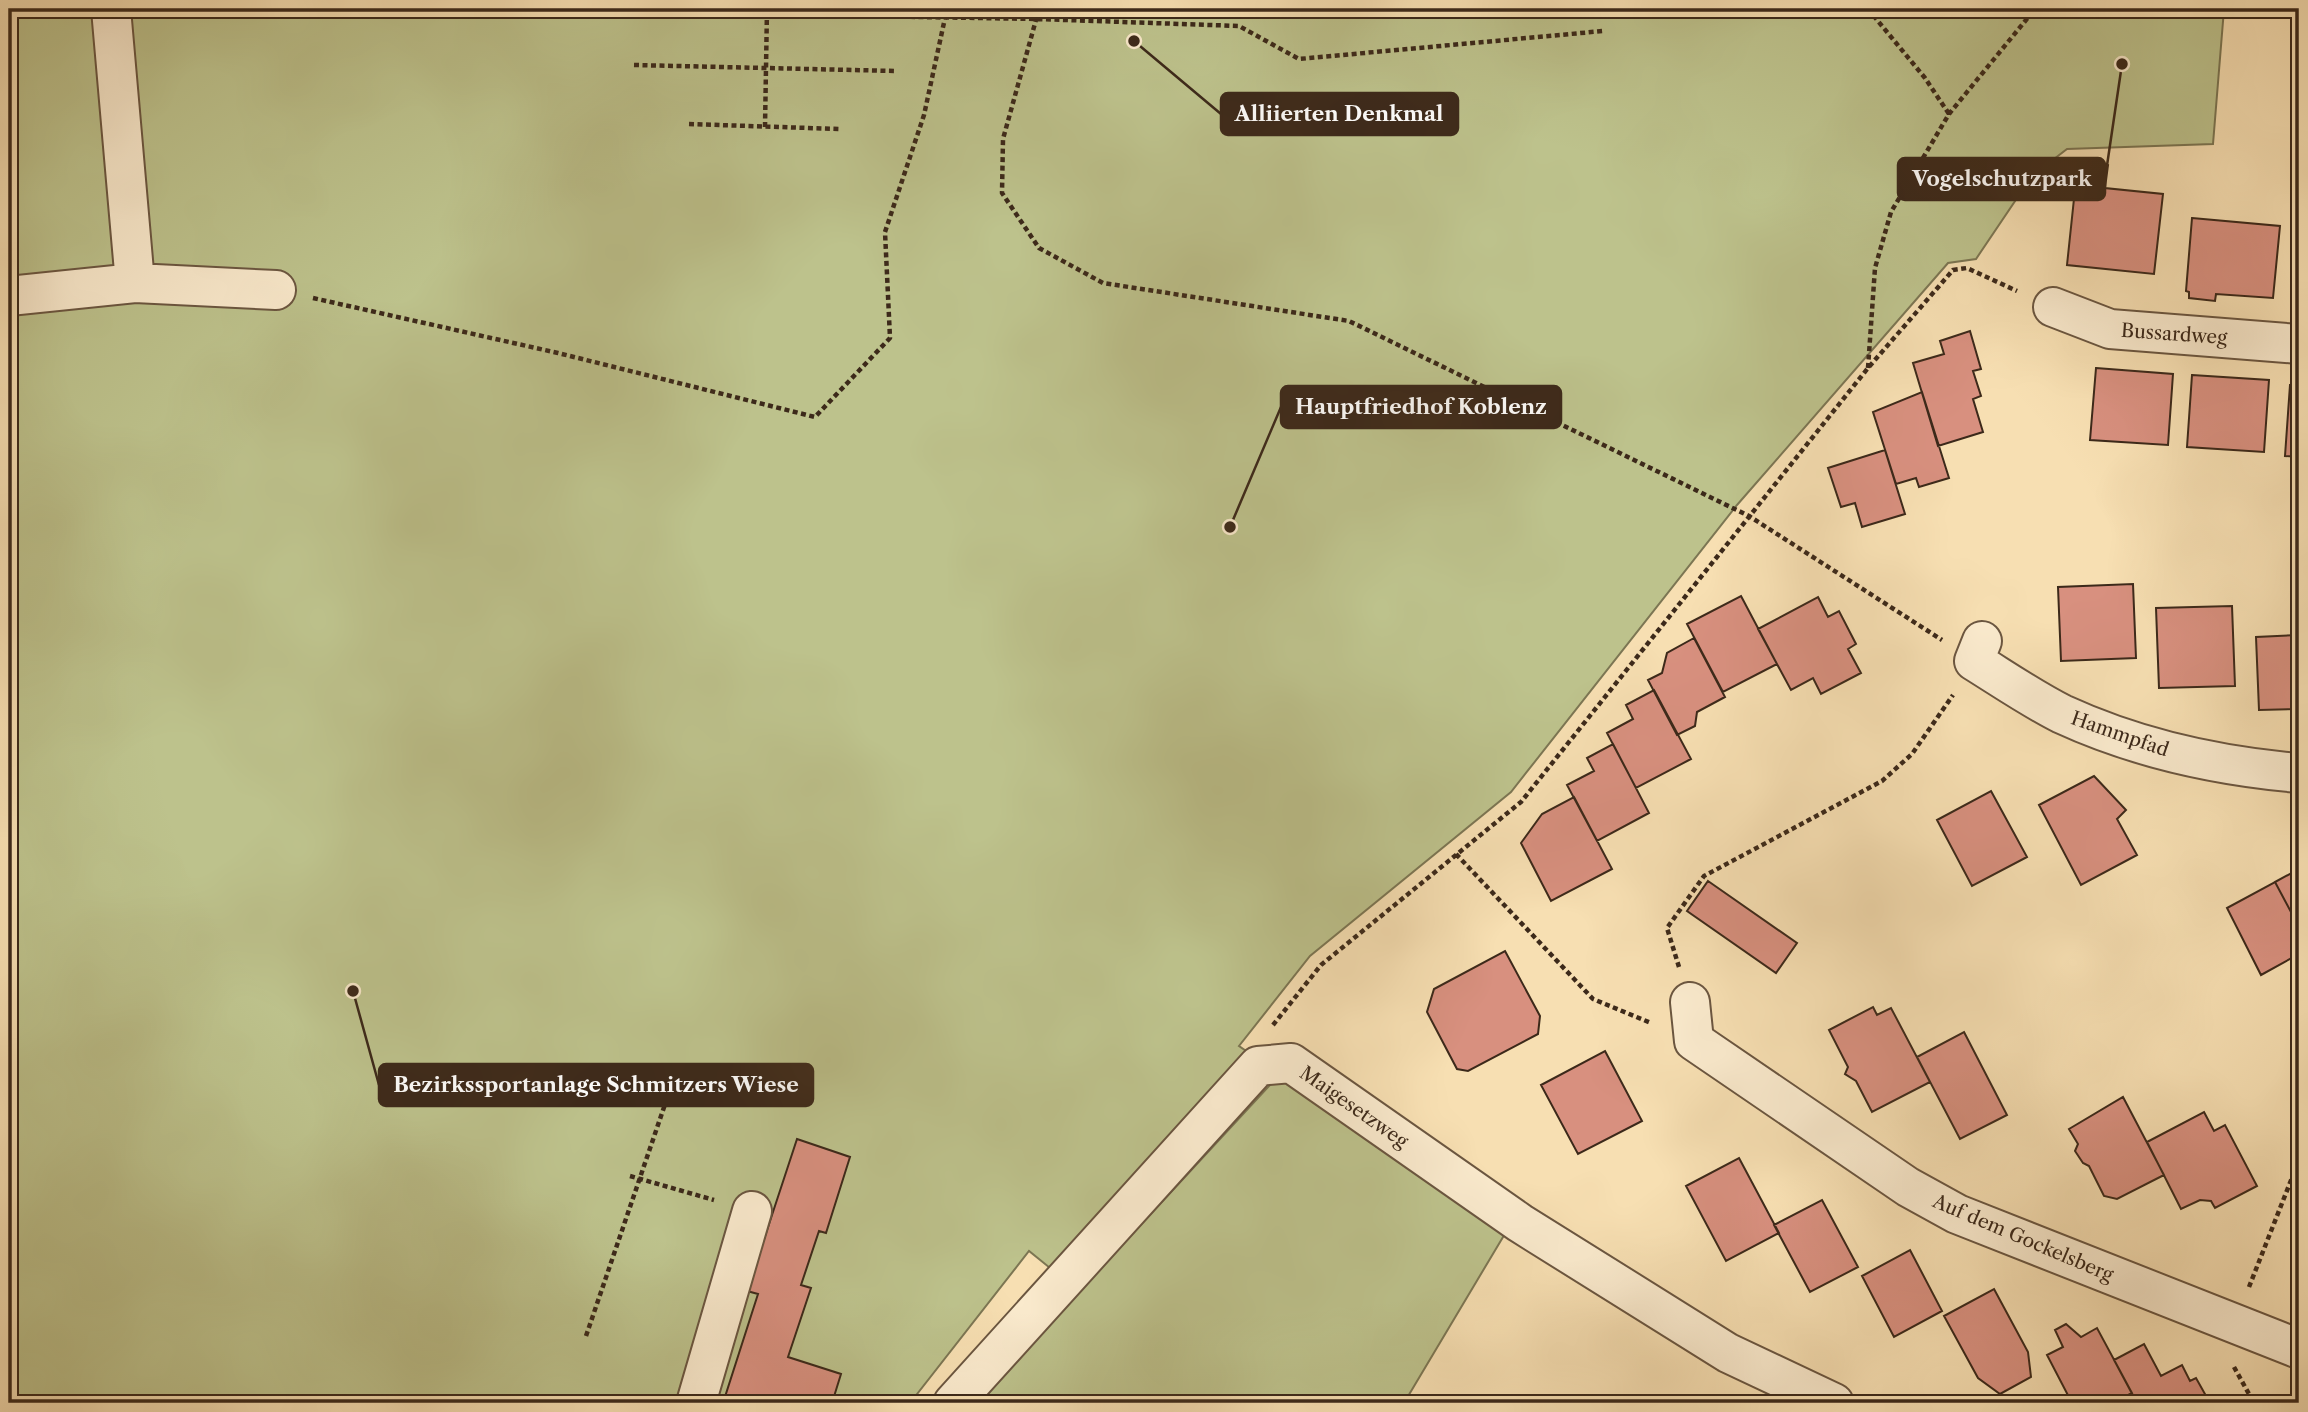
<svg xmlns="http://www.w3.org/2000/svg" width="2308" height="1412" font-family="'Libre Caslon Text',serif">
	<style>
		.green { fill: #bdc28c; stroke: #7c7653; stroke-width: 2 }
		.building { fill: #d8907f; stroke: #3c291a; stroke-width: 2 }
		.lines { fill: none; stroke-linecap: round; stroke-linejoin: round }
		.minor-casing { stroke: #6b5640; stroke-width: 42 }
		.path { stroke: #3c291a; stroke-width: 4.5; stroke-dasharray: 5 3.5; stroke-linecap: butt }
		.minor { stroke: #faeacd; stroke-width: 38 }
		.labels { text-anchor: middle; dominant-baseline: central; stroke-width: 5; stroke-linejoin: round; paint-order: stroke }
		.street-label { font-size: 19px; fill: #3c291a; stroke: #faeacd }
		.leader { fill: none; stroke: #3c291a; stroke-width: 2.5 }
		.callout-dot { fill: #3c291a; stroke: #faeacd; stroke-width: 2.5 }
		.callout { fill: #3c291a; stroke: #3c291a; stroke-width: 2.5 }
		.callout-label { font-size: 21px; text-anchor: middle; font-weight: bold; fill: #fff }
	</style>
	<rect width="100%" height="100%" fill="#f7dfb2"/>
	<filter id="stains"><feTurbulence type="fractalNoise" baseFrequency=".00286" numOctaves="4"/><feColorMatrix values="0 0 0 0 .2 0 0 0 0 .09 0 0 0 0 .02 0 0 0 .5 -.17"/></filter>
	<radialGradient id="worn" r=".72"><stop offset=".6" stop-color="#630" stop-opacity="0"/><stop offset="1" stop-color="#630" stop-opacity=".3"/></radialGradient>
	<path class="green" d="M9 9H2224L2213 144 2067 149 2032 176 1976 259 1948 263 1737 505 1511 792 1310 956 1239 1046 1249 1053 1050 1268 1029 1251 910 1403H9Z
		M1280 1074 1506 1232 1404 1403H976Z"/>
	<path class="building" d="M2078 161 2108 165 2105 188 2163 194 2154 274 2067 265Z
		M2192 218 2280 226 2273 298 2216 294 2215 301 2189 298V292L2186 291Z
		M1970 331 1981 369 1973 371 1981 396 1973 399 1983 432 1938 446 1913 363 1944 354 1940 341Z
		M2096 368 2173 374 2168 445 2090 440Z
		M2192 375 2269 380 2264 452 2187 447Z
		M2290 385H2299V457L2285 456Z
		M1922 392 1949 478 1919 487 1916 478 1896 484 1873 412Z
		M1885 450 1905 514 1862 527 1855 503 1841 507 1828 468Z
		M2133 584 2136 658 2061 661 2058 587Z
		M1741 596 1777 664 1723 692 1687 624Z
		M1818 597 1828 617 1839 611 1856 644 1848 649 1861 673 1821 694 1813 678 1791 690 1758 629Z
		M2232 606 2235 686 2159 688 2156 608Z
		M2299 635V709L2259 710 2256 637Z
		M1694 638 1725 697 1697 712 1695 726 1677 735 1648 680 1662 673 1667 653Z
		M1654 690 1691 759 1636 788 1607 733 1633 719 1626 705Z
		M1613 744 1649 813 1597 841 1567 785 1594 771 1587 758Z
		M2094 776 2126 810 2117 819 2137 855 2081 885 2039 805Z
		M1991 791 2027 857 1972 886 1937 820Z
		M1574 797 1612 869 1551 901 1521 843 1542 814Z
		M2299 869V927L2275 882Z
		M1708 881 1797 943 1776 973 1687 911Z
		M2275 882 2299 927V954L2261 975 2227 908Z
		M1505 951 1540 1016 1538 1034 1468 1071 1457 1069 1427 1012 1434 989Z
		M1873 1007 1877 1015 1891 1008 1930 1082 1872 1112 1856 1081 1845 1074 1848 1067 1829 1030Z
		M1964 1032 2007 1115 1960 1139 1917 1057Z
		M1605 1051 1642 1121 1578 1154 1541 1085Z
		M2123 1097 2164 1175 2117 1199 2104 1196 2089 1166 2083 1163 2075 1151 2078 1144 2069 1129Z
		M2204 1112 2214 1131 2225 1125 2257 1186 2215 1208 2211 1201 2200 1200 2181 1209 2147 1142Z
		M797 1139 850 1157 826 1233 819 1231 801 1285 811 1288 788 1357 841 1374 832 1403H732L724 1400 758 1294 747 1291Z
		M1739 1158 1779 1233 1726 1261 1686 1186Z
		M1822 1200 1858 1267 1810 1292 1774 1225Z
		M1910 1250 1942 1311 1894 1337 1862 1276Z
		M1994 1289 2028 1352 2031 1377 2000 1394 1978 1378 1944 1316Z
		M2066 1324 2081 1337 2097 1328 2132 1393 2113 1403H2072L2047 1355 2063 1347 2055 1330Z
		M2144 1344 2161 1376 2182 1365 2190 1381 2196 1378 2210 1403H2137L2114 1360Z"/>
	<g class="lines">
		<g class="minor-casing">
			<path id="minor" d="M111 9 135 283
				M9 296 135 283 276 290
				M2053 307 2110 329 2299 344
				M1982 641 1974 661C2003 679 2032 699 2062 714 2138 749 2217 766 2299 773
				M1690 1002 1694 1041 1908 1187 1957 1214 2299 1349
				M696 1403 752 1211
				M953 1403 1258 1066 1291 1063 1520 1223 1728 1353 1834 1403"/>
		</g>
		<path class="path" d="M664 9 680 13 1037 19 1239 26 1299 59 1603 31
			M1039 9 1003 139 1002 193 1039 248 1103 283 1349 321 1749 516 1942 640
			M1868 9 1925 78 1949 114
			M634 65 896 71
			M689 124 839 129
			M765 127 767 9
			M313 298 558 353 815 417 890 338 885 232 924 115 945 18
			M1868 368 1875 268 1891 212 1949 114 2035 9
			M1456 854 1593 999 1651 1023
			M1679 967 1667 928 1704 876 1882 781 1912 754 1953 695
			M1273 1025 1321 965 1521 802 1868 368 1953 270 1967 268 2017 291
			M630 1176 714 1200
			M2249 1287 2299 1160
			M586 1336 674 1078
			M2234 1367 2254 1403"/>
		<use href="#minor" class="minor"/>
	</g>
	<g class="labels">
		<g class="street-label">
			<text transform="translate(2174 334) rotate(4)">Bussardweg</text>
			<text transform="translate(2120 734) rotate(19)">Hammpfad</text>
			<text transform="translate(1354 1107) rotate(35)">Maigesetzweg</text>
			<text transform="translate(2023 1238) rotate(23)">Auf dem Gockelsberg</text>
		</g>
	</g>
	<path class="leader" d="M1134 41L1221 114M2122 64L2105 179M1230 527L1281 407M353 991L379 1085"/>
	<g class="callout-dot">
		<circle cx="1134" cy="41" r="7"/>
		<circle cx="2122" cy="64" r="7"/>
		<circle cx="1230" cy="527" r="7"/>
		<circle cx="353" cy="991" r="7"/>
	</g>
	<g class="callout">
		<rect x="1221" y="93" width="237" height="42" rx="7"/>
		<rect x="1898" y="158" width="207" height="42" rx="7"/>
		<rect x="1281" y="386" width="280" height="42" rx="7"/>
		<rect x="379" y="1064" width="434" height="42" rx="7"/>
	</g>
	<g class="callout-label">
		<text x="1339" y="121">Alliierten Denkmal</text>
		<text x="2002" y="186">Vogelschutzpark</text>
		<text x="1421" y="414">Hauptfriedhof Koblenz</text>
		<text x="596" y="1092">Bezirkssportanlage Schmitzers Wiese</text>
	</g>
	<rect width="2308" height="1412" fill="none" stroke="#f7dfb2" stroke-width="35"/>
	<rect x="10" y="10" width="2287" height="1391" fill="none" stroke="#3c291a" stroke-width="3.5"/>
	<rect x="18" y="18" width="2273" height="1377" fill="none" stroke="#3c291a" stroke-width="2"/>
	<rect width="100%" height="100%" filter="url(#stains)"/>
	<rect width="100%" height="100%" fill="url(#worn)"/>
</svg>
